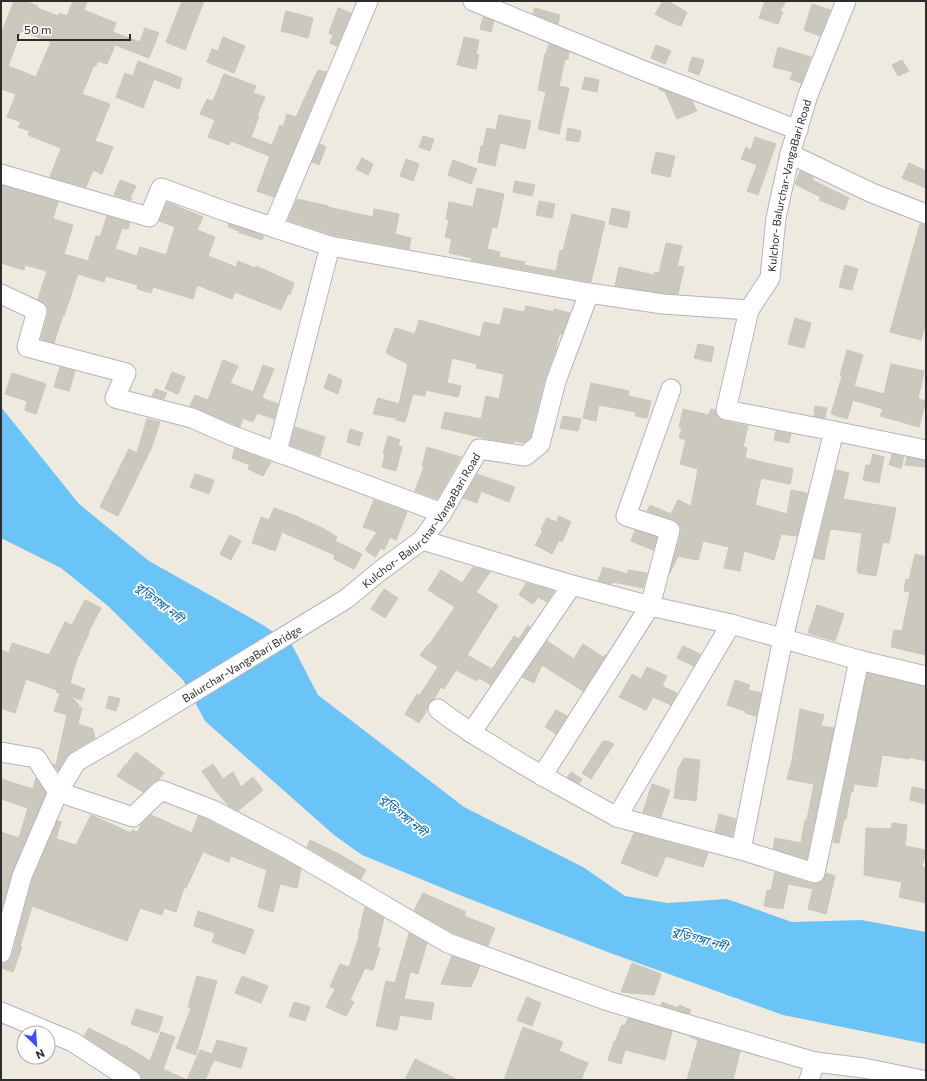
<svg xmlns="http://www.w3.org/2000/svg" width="927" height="1081" font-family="Commissioner,'Noto Sans Bengali',sans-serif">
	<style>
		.water { fill: #6bc4f8 }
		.building { fill: #cbc8bd; stroke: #cbc6b8; fill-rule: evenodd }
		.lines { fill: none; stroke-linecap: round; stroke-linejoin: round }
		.minor-casing { stroke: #b3b3c1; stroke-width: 21 }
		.minor { stroke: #fff; stroke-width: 19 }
		.labels { text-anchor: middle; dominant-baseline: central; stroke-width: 3.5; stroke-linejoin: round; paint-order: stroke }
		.street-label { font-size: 11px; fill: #2d2d2d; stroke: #fff }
		.water-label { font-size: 12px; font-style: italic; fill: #0360ab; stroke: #fff }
	</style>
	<rect width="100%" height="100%" fill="#efeadf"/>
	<path class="water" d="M1 407 79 504 149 561 263 625 292 645 318 695 464 807 583 867 625 896 668 903 727 899 792 922 861 920 926 932V1044L783 1015 613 954 467 898 362 855 334 835 205 721 183 680 108 606 61 568 1 538Z"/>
	<path class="building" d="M14 1H25L38 6 37 8 58 16 59 13 67 16 73 1H87L84 10 116 23 113 32 140 42 145 28 159 33 149 58 115 45 107 64 98 61 96 66 94 65 82 94 110 104 95 141 113 147 102 174 93 170 86 187 50 177 61 148 28 135 30 131 18 127 21 122 7 117 16 94 1 89V34ZM21 31 51 42 36 77 8 66Z
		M182 1H204L185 50 166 42Z
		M663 1H667L687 12 681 26 668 21 655 14Z
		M765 1H786L780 11 783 12 778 24 759 18Z
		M812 4 830 10 820 36 804 30Z
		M338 8 351 13 337 46 330 43 333 35 329 33Z
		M535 8 560 15 558 24 533 14Z
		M286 11 313 18 308 38 281 31Z
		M483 17 494 21 491 32 480 29Z
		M223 37 245 46 234 73 207 62 212 49 218 51Z
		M464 37 479 40 476 54 479 55 476 69 457 65Z
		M549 44 569 52 568 59H565L559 86 569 88 559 134 538 129 546 92 538 90 545 54H546Z
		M656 45 671 51 665 64 651 58Z
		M778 47 811 57 801 83 790 79 793 72 773 67Z
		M692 57 704 60 699 75 688 71Z
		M902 60 909 71 898 76 892 65Z
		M138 61 182 78 179 89 154 79 143 108 116 97 125 73 133 76Z
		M318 70 326 72 274 197 257 191 270 156 231 141 229 145 208 137 215 120 200 114 207 99 213 101 224 74 256 86 253 93 265 97 257 115 259 116 251 137 272 145 280 125 283 127 287 114 296 117Z
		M585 77 599 80 597 92 582 89Z
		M659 88 692 101 697 111 677 119 665 92 658 89Z
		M499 115 531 121 525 149 500 143 495 166 478 162 481 146H483L487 128 496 130Z
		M568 128 581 131 579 142 566 140Z
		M423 136 434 139 430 151 419 147Z
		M755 137 776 144 758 195 747 191 757 165 741 159 746 147 751 150Z
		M320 144 326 147 319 165 312 162Z
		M656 152 675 156 670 177 651 173Z
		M362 158 373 164 368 175 356 169Z
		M406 159 419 164 413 181 400 176Z
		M453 160 477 169 471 184 448 175Z
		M909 163 926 171V188L902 178Z
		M800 171 813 177 812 180 849 198 844 210 819 200 821 197 795 184Z
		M120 180 136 186 130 198 132 199 131 200 114 195Z
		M515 181 535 185 532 196 513 192Z
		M1 185 58 202 53 219 73 225 64 254 88 261 96 236 100 237 107 216 130 223 128 229 122 228 115 249 137 256 140 247 166 255 175 227 159 221 167 202 203 217 197 230 215 237 208 256 236 267 238 261 255 268 256 266 294 283 290 295 288 294 281 310 235 292 232 299 197 285 193 299 153 287 151 293 137 289 138 285 106 276 104 282 78 274 64 316 63 315 54 343 41 339 48 314V309L45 304 38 299 47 271 25 265 24 270 1 263Z
		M477 188 504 194 497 228 492 227 487 249 500 252 499 257 525 262 524 265 556 271 560 250 563 251 572 214 605 222 591 282 486 263 471 260 472 258 449 253 452 239 445 237 449 220 446 219 449 202 473 207Z
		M297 199 328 206V207L373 217 374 209 399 214 395 234 411 238 409 249 333 235 288 220Z
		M539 201 555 204 552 218 536 215Z
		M612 208 630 212 627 228 609 224Z
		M229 224 264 236 262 240 238 232 239 231 228 227Z
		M920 224 926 225V323L921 340 890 332Z
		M666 243 682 246 677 266 684 267 678 294 664 293 615 286 619 267 654 275 655 272 659 273Z
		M845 265 858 269 852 290 839 287Z
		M526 306 554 312V309L570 313 562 334H559L555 352 545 378 530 438 523 443 514 441V443L493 440 441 428 445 412 481 419 486 396 499 399 504 374 476 368 477 364 452 358 447 383 461 386 458 397 426 390 425 396 413 394 405 422 396 420V418L373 414 378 398 399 404 408 364 386 353 395 328 415 334 419 320 480 337 484 322 500 325 504 308 524 312Z
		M795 318 811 323 804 348 788 344Z
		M698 344 714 347 711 362 694 358Z
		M847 350 863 355 854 386 884 394 891 364 924 371 918 399 926 401 919 427 880 416 883 409 853 400 847 419 831 414 842 376 840 375Z
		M223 360 238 366 230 383 253 392 263 365 274 369 262 398 278 404 274 419 257 413 253 422 243 418 240 427 190 406 195 395 208 400Z
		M60 367 75 371 69 391 54 387Z
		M172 372 185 377 178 394 165 389Z
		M12 373 46 384 36 414 25 410 27 401 5 394Z
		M329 374 342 380 338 394 324 388Z
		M591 383 629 391 628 396 651 401 647 418 635 416 636 412 599 405 596 421 583 418Z
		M155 389 167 393 164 399 152 396Z
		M815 406 827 408 825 418 814 416Z
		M683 409 709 415 711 409 715 410 716 414 718 418 724 421 748 426 743 447 747 448 745 458 793 469 790 484 761 478 755 505 787 514 791 490 807 493 797 536 781 534 774 560 744 551 740 571 724 568 729 547 703 541 698 560 678 556 670 573 681 533V527L678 523 674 520 647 511 650 505 671 514 678 500 691 506 698 469 680 464 686 440 679 438 682 428 679 427Z
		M563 416 581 419 578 431 560 428Z
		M147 419 160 422 151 449 118 516 100 507 129 449 137 453Z
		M295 427 325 437 320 456 290 445Z
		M350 429 363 433 359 446 347 442Z
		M776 431 791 434 789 443 774 440Z
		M388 436 400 440 398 446 402 447 396 471 382 467 385 454H383Z
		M427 447 461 457 437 499 415 491 424 467 422 466Z
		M235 448 271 462 263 476 248 469 250 465 232 458Z
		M873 454 884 457 879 483 863 480 866 465 870 466Z
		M892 454 904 457 901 468 889 465Z
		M907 457 926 461V467L905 465Z
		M836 470 849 473 843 499 896 508 889 543 883 542 876 576 858 573 859 572 857 571 862 533 830 529 824 560 814 558Z
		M195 474 214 480 209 494 190 487Z
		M477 474 515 487 509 502 481 491 477 503 463 498Z
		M374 500 407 512 396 540 390 537 384 550 381 548 375 557 365 550 377 532 363 527Z
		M274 508 296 516 324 529 337 537 335 541 362 554 354 569 334 559 335 555 282 532 275 551 252 543 261 517 269 520Z
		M559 516 571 522 562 542 559 540 552 554 535 545 543 531 541 530 547 518 556 522Z
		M635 530 657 537 653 550 631 541Z
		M230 535 241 541 231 560 220 554Z
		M915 554 926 557V655L891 647 894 630 902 631 910 592 904 591 906 579 909 580Z
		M473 567 490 572 476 592 498 606 467 655 492 669 514 636 519 639 528 625 530 627 491 685 479 678 477 681 456 670 444 689 441 687 434 699 429 703 427 710 419 723 405 714 417 694 420 695 438 667 420 655 428 645H429L455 607 428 590 441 570 462 583Z
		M603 567 628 574V570L647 573 643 588 613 582 612 584 598 581Z
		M526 583 554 591 547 602 538 597 533 604 519 595Z
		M384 589 398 598 385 618 371 609Z
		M85 600 101 608 88 633H89L77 659 70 683 85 689 81 700 71 696 79 705 78 707 82 708 78 724 93 729 95 738 70 753 67 756 58 771 53 764 56 765 67 715 54 711 60 693 56 692 57 690 26 679 15 713 1 708V650L9 653 12 643 49 655 65 622 72 625Z
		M817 605 844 614 835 641 808 633Z
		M547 641 574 659 583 644 603 657 605 655H606L583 691 542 665 534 683 522 677Z
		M683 646 700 654 694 666 677 658Z
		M647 667 667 676 662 686 677 693 671 705 653 697 646 710 619 697 632 674 641 679Z
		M867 673 926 687V761L909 757V759L882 755 877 787 854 784 853 792 851 791 846 819H844L839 843 833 842Z
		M735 680 750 685 748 690 761 693 756 716 745 713 746 711 727 705Z
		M109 696 120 699 116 711 106 708Z
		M800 709 824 715 821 726 834 728 807 859 773 849 775 838 801 843 805 820H807L814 784 787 779 792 760Z
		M556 710 567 716 556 734 545 727Z
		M603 741H607L614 744 591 779 582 773Z
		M136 752 164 773 159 779 153 782 143 792 117 776 125 765H126Z
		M684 758 700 760 696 801 674 798 678 769Z
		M213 764 223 779 233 772 241 787 253 777 263 790 238 811 228 805 215 790 202 771Z
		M571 772 582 779 579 784 567 777Z
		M36 778 46 793 12 872 1 911V832L19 838 28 808 1 799V779L33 789Z
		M652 784 670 790 661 817 643 812Z
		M912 787 926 790V804L910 800Z
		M719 814 736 819 732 836 715 832Z
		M91 815 131 833 132 830 138 832 141 824 151 815 192 833 198 816 208 820 283 859 301 869 297 888 280 884 273 912 258 907 267 870 231 856 229 862 203 852 186 888H184L176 912 164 908 162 915 140 908 127 941 32 906 20 947H22L13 972 1 968V964L4 963 8 961 12 956 32 880 57 821 61 822 56 839 76 845Z
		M892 823 907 825 905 846 926 850 922 867 926 868V903L899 897 902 882 864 875 866 828 891 829Z
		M634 833 708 853 703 867 666 856 657 877 621 863Z
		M310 840 339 854 366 870 361 879 307 847Z
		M775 872 812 884 818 883 823 881 826 873 835 876 826 914 808 909 813 889 788 884 783 909 764 906 767 890H771Z
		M423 893 466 912 464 916 495 928 488 946 453 933 414 911Z
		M365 907 384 918 377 947 380 948 373 970 365 968 350 1000 354 1002 346 1016 326 1007 335 989 330 987 340 964 349 967 359 937 358 936Z
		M198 911 254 930 245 954 212 942 215 933 194 926Z
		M409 933 427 943 418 974 410 972 404 999 434 1003 431 1020 400 1015 397 1030 376 1026 386 981 395 983Z
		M452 956 480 966 471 987 441 984Z
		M632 963 661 974 654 995 621 992Z
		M197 976 217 981 196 1055 176 1048 191 1008 188 1007Z
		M242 976 268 986 261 1003 235 993Z
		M527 997 541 1003 532 1026 517 1020Z
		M294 1002 310 1007 305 1021 289 1016Z
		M662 1002 678 1008 679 1005 691 1010 689 1014 661 1005Z
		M136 1009 163 1017 158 1033 131 1024Z
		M628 1018 672 1031 665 1060 625 1050 621 1064 608 1060 614 1041 615 1042 622 1025 625 1026Z
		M523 1027 563 1042 559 1051 588 1063 581 1080H504Z
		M89 1028 124 1046V1045L150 1061 161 1032 175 1037 163 1069 187 1080 200 1050 212 1054 217 1040 247 1048 241 1068 214 1060 205 1080H142L141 1075 137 1071 84 1036Z
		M690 1037 740 1051 733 1080H687L698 1040Z
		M415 1059 458 1080H405Z"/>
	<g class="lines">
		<g class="minor-casing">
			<g id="minor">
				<path d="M473 1 642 70 798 130"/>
				<path d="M790 154 872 193 926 214"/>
				<path d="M1 174 149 217 161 188 230 213 330 246"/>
				<path d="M273 227 368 1"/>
				<path d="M1 294 37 311 27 347 126 373 115 398 192 418 228 434 442 513"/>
				<path d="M834 431 926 450"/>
				<path d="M277 452 330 246 589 293"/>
				<path d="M422 540 572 585 650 606 731 624 859 660 926 676"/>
				<path d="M438 709C459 726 482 739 504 753 541 776 579 796 617 817L731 624"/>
				<path d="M471 733 572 585"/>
				<path d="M1 752 36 758 58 792 133 817 161 790 213 810 288 849 448 943 608 1001 815 1062 864 1068 922 1080"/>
				<path d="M542 776 650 606 670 530 626 516 671 389"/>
				<path d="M617 817 741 850 815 873 859 660"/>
				<path d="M741 850 783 638 834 431 726 410 749 310"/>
				<path id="s1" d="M1 953 22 876 58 792 76 762 138 726 346 599 380 571 422 540 442 513 479 449 525 456 540 444 556 381 589 293 663 304 749 310 770 278 776 218 790 154 808 95 846 1"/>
				<path d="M1 1012 73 1042 131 1080"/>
				<path d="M809 1080 815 1062"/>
			</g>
		</g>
		<use href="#minor" class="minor"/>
	</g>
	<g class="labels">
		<g class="street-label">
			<text stroke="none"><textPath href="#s1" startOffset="1244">Kulchor- Balurchar-VangaBari Road</textPath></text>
			<text stroke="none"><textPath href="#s1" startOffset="632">Kulchor- Balurchar-VangaBari Road</textPath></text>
			<text stroke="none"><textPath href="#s1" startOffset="399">Balurchar-VangaBari Bridge</textPath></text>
		</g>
		<g class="water-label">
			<text transform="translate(160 602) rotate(38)">বুড়িগঙ্গা নদী</text>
			<text transform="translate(404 815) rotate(40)">বুড়িগঙ্গা নদী</text>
			<text transform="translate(700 938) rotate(17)">বুড়িগঙ্গা নদী</text>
		</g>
	</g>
	<rect width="927" height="1081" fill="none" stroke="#2d2d2d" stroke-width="4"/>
	<g transform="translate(36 1045) rotate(155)"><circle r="19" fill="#ffffff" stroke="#ababab"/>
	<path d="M0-3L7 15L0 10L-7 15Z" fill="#3c4dff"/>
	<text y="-6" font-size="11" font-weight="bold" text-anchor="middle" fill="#2d2d2d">N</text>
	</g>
	<path d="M18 34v6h112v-6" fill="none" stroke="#2d2d2d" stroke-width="2"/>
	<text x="24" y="34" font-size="12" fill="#2d2d2d" stroke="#ffffff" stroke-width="3" paint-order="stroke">50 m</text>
</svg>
